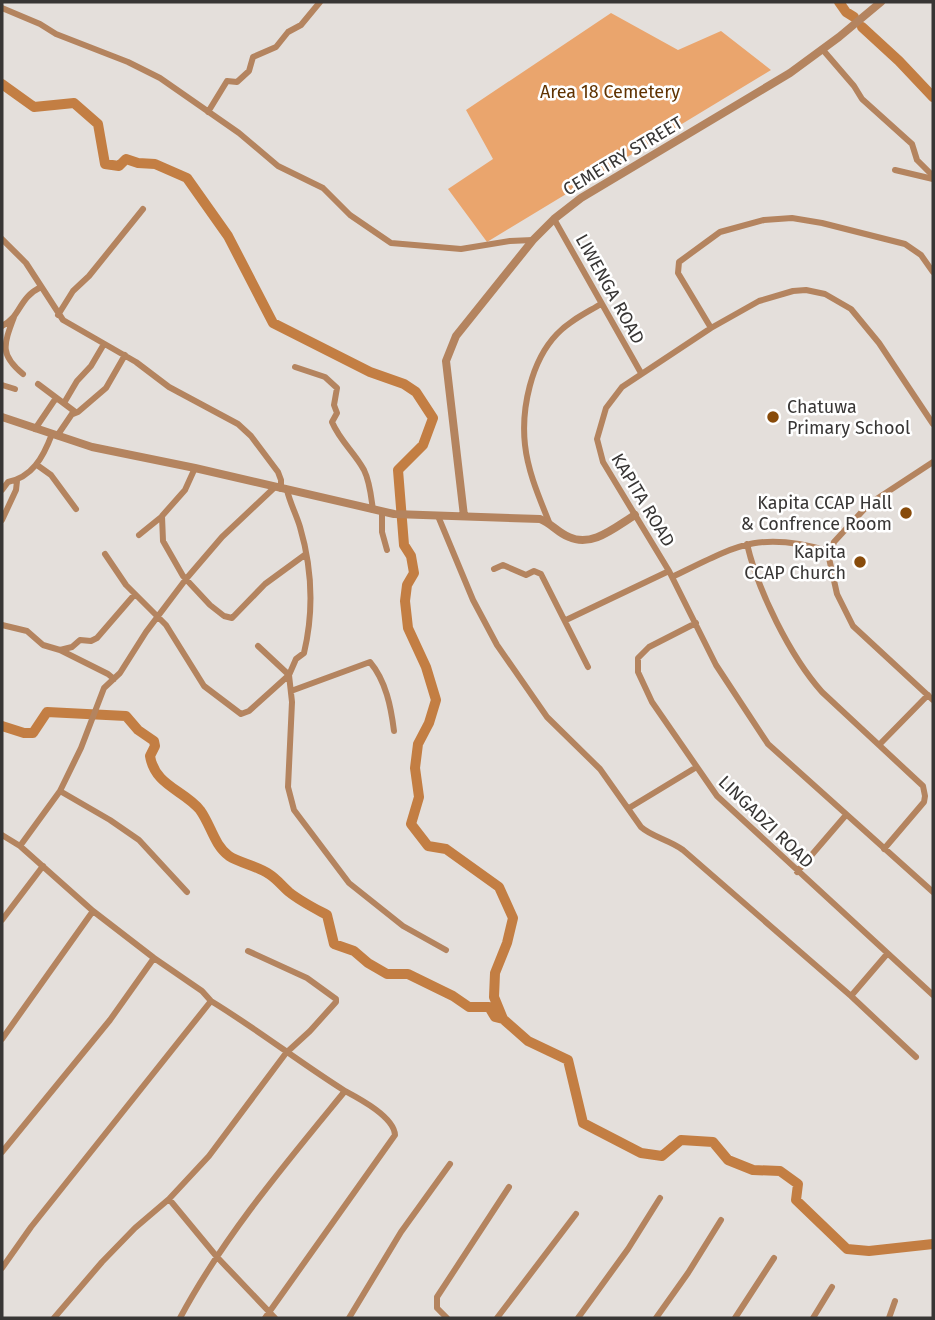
<svg xmlns="http://www.w3.org/2000/svg" width="935" height="1320" font-family="'Fira Sans',sans-serif">
	<style>
		.green { fill: #eaa56d }
		.lines { fill: none; stroke-linecap: round; stroke-linejoin: round }
		.river { stroke: #c37e43; stroke-width: 10 }
		.minor { stroke: #b4845f; stroke-width: 6 }
		.tertiary { stroke: #b4845f; stroke-width: 8 }
		.poi-dot { fill: #884b0a; stroke: #fff; stroke-width: 2.5 }
		.labels { text-anchor: middle; dominant-baseline: central; stroke-width: 5; stroke-linejoin: round; paint-order: stroke }
		.park-label { font-size: 18px; fill: #603201; stroke: #fff }
		.street-label { font-size: 18px; fill: #383635; stroke: #fff }
		.poi-label { font-size: 18px; fill: #383635; stroke: #fff; text-anchor: end }
	</style>
	<rect width="100%" height="100%" fill="#e4dfdb"/>
	<path class="green" d="M611 13 678 50 721 31 771 70 487 242 448 189 493 159 466 110Z"/>
	<g class="lines">
		<path class="river" d="M839 2 846 12 854 17
			M862 27 899 61 933 97
			M2 84 34 107 74 103 98 124 105 164 119 166 126 159 138 163 155 164 187 178 228 236 273 323 370 372 404 384 416 392 433 418 423 445 398 470 404 545 411 556 414 573 407 585 405 601 408 628 426 667 436 700 429 723 418 744 415 768 419 797 411 824 428 846 446 849 499 887 513 918 507 943 495 973 494 997 503 1019 528 1041 568 1060 583 1123 641 1153 662 1156 681 1140 713 1142 728 1160 753 1170 780 1171 798 1184 796 1200 847 1249 869 1251 933 1244
			M2 726 24 733H33L47 712 126 716 138 730 154 741 155 746 150 756C155 786 184 790 200 810 211 825 214 845 229 856 240 863 257 866 269 874 277 879 282 886 289 892 300 901 314 908 327 915L334 944 354 951 368 963 387 974H408L453 996 469 1007H489L495 1017 503 1019"/>
		<path class="minor" d="M2 8 40 24 56 34 128 62 160 78 239 133 278 166 323 188 350 215 391 243 461 249 510 241 533 240
			M823 50 854 86 862 99 912 144 917 160 933 176
			M208 112 227 81 237 82 249 71 253 57 276 47 288 32 301 25 320 2
			M895 170 933 179
			M554 219 641 373
			M2 239 26 263 63 320 136 362 169 387 238 424 251 436 278 472 281 480V489
			M58 315 73 291 89 276 143 209
			M14 317C3 346 0 355 23 374
			M2 326C21 317 18 298 41 287
			M711 328 678 273 679 262 720 232 764 220 792 218 822 223 905 244 921 255 933 272
			M295 367 325 377 337 388 334 405 337 413 332 422C340 441 355 453 364 470 370 482 371 496 373 510
			M38 384 74 411 57 436
			M2 385 15 389
			M64 403 77 381 91 366 104 344
			M73 414 78 412 106 388 125 355
			M933 424 879 343 851 309 825 294 806 290 793 291 759 301 711 328 622 387 606 408 597 439 603 462 669 571 716 665 768 744 933 892
			M35 429 56 398
			M933 462 869 504 834 542 829 558 837 594 853 626 933 700
			M37 465 51 475 76 509
			M195 468 185 490 162 516 163 541 183 576 210 605 224 616 232 618 265 584 306 554
			M2 490 8 482C32 477 43 458 52 434
			M287 490C290 503 296 514 300 527 312 568 314 611 304 653L296 659 289 675 292 702 288 787 294 810 349 883 403 926 446 950
			M382 512V532L387 550
			M438 516 473 600 497 645 547 717 600 769 641 827C652 837 670 840 683 850L851 996 916 1057
			M2 520 16 490 17 481
			M549 522C539 497 528 472 525 445 521 409 531 361 557 334 569 321 586 313 601 304
			M139 535 160 518
			M747 544C758 591 790 656 822 692L923 786 925 796 924 802 884 849
			M105 554 126 585 166 625 204 686 241 714 249 711 289 675 258 646
			M494 569 503 565 526 575 534 571 541 574 588 667
			M672 577C736 546 758 530 829 551
			M566 620 669 571
			M696 623 649 647 638 658V672L652 702 717 796 933 995
			M2 625 27 631 43 645 60 650 108 674 114 679
			M60 650 72 647 80 640 91 641 97 638 135 594
			M291 691 370 662C386 681 391 707 394 731
			M879 745 928 695
			M60 791 110 820 139 840 187 892
			M629 808 695 768
			M2 835 20 846 93 911 154 958 202 991 211 1001 31 1227 2 1268
			M20 846 60 791 81 748 104 688 120 673 146 632 186 579 222 537 275 487
			M797 872 846 815
			M2 920 43 866
			M851 996 887 954
			M211 1001C257 1029 299 1062 345 1091
			M2 1039 93 911
			M2 1152 110 1020 154 958
			M169 1199 217 1257 275 1318
			M54 1318 102 1262 135 1228 169 1199 209 1156 286 1053 310 1031 336 1002V999L307 978 248 951
			M180 1318C224 1236 286 1163 345 1091 360 1099 394 1117 395 1135L265 1318
			M349 1318 401 1232 450 1164
			M447 1318 437 1308V1297L509 1187
			M497 1318 576 1214
			M578 1318 628 1249 660 1198
			M656 1318 688 1273 721 1220
			M735 1318 774 1258
			M813 1318 832 1287
			M889 1318 895 1301"/>
		<path class="tertiary" d="M2 417 92 447 195 468 394 514 540 519C551 523 558 533 569 537 592 548 615 527 635 515
			M464 516 446 361 456 336 533 240 554 219 581 198 790 73 839 37 881 2"/>
	</g>
	<g class="poi-dot">
		<circle cx="773" cy="417" r="7"/>
		<circle cx="906" cy="513" r="7"/>
		<circle cx="860" cy="562" r="7"/>
	</g>
	<g class="labels">
		<g class="park-label">
			<text x="610" y="92">Area 18 Cemetery</text>
		</g>
		<g class="street-label">
			<text transform="translate(623 156) rotate(-31)">CEMETRY STREET</text>
			<text transform="translate(610 289) rotate(61)">LIWENGA ROAD</text>
			<text transform="translate(643 500) rotate(59)">KAPITA ROAD</text>
			<text transform="translate(766 822) rotate(44)">LINGADZI ROAD</text>
		</g>
		<g class="poi-label">
			<text x="787" y="407" text-anchor="start">Chatuwa<tspan x="787" dy="21">Primary School</tspan></text>
			<text x="892" y="503">Kapita CCAP Hall<tspan x="892" dy="21">&amp; Confrence Room</tspan></text>
			<text x="846" y="552">Kapita<tspan x="846" dy="21">CCAP Church</tspan></text>
		</g>
	</g>
	<rect width="935" height="1320" fill="none" stroke="#383635" stroke-width="7"/>
</svg>
